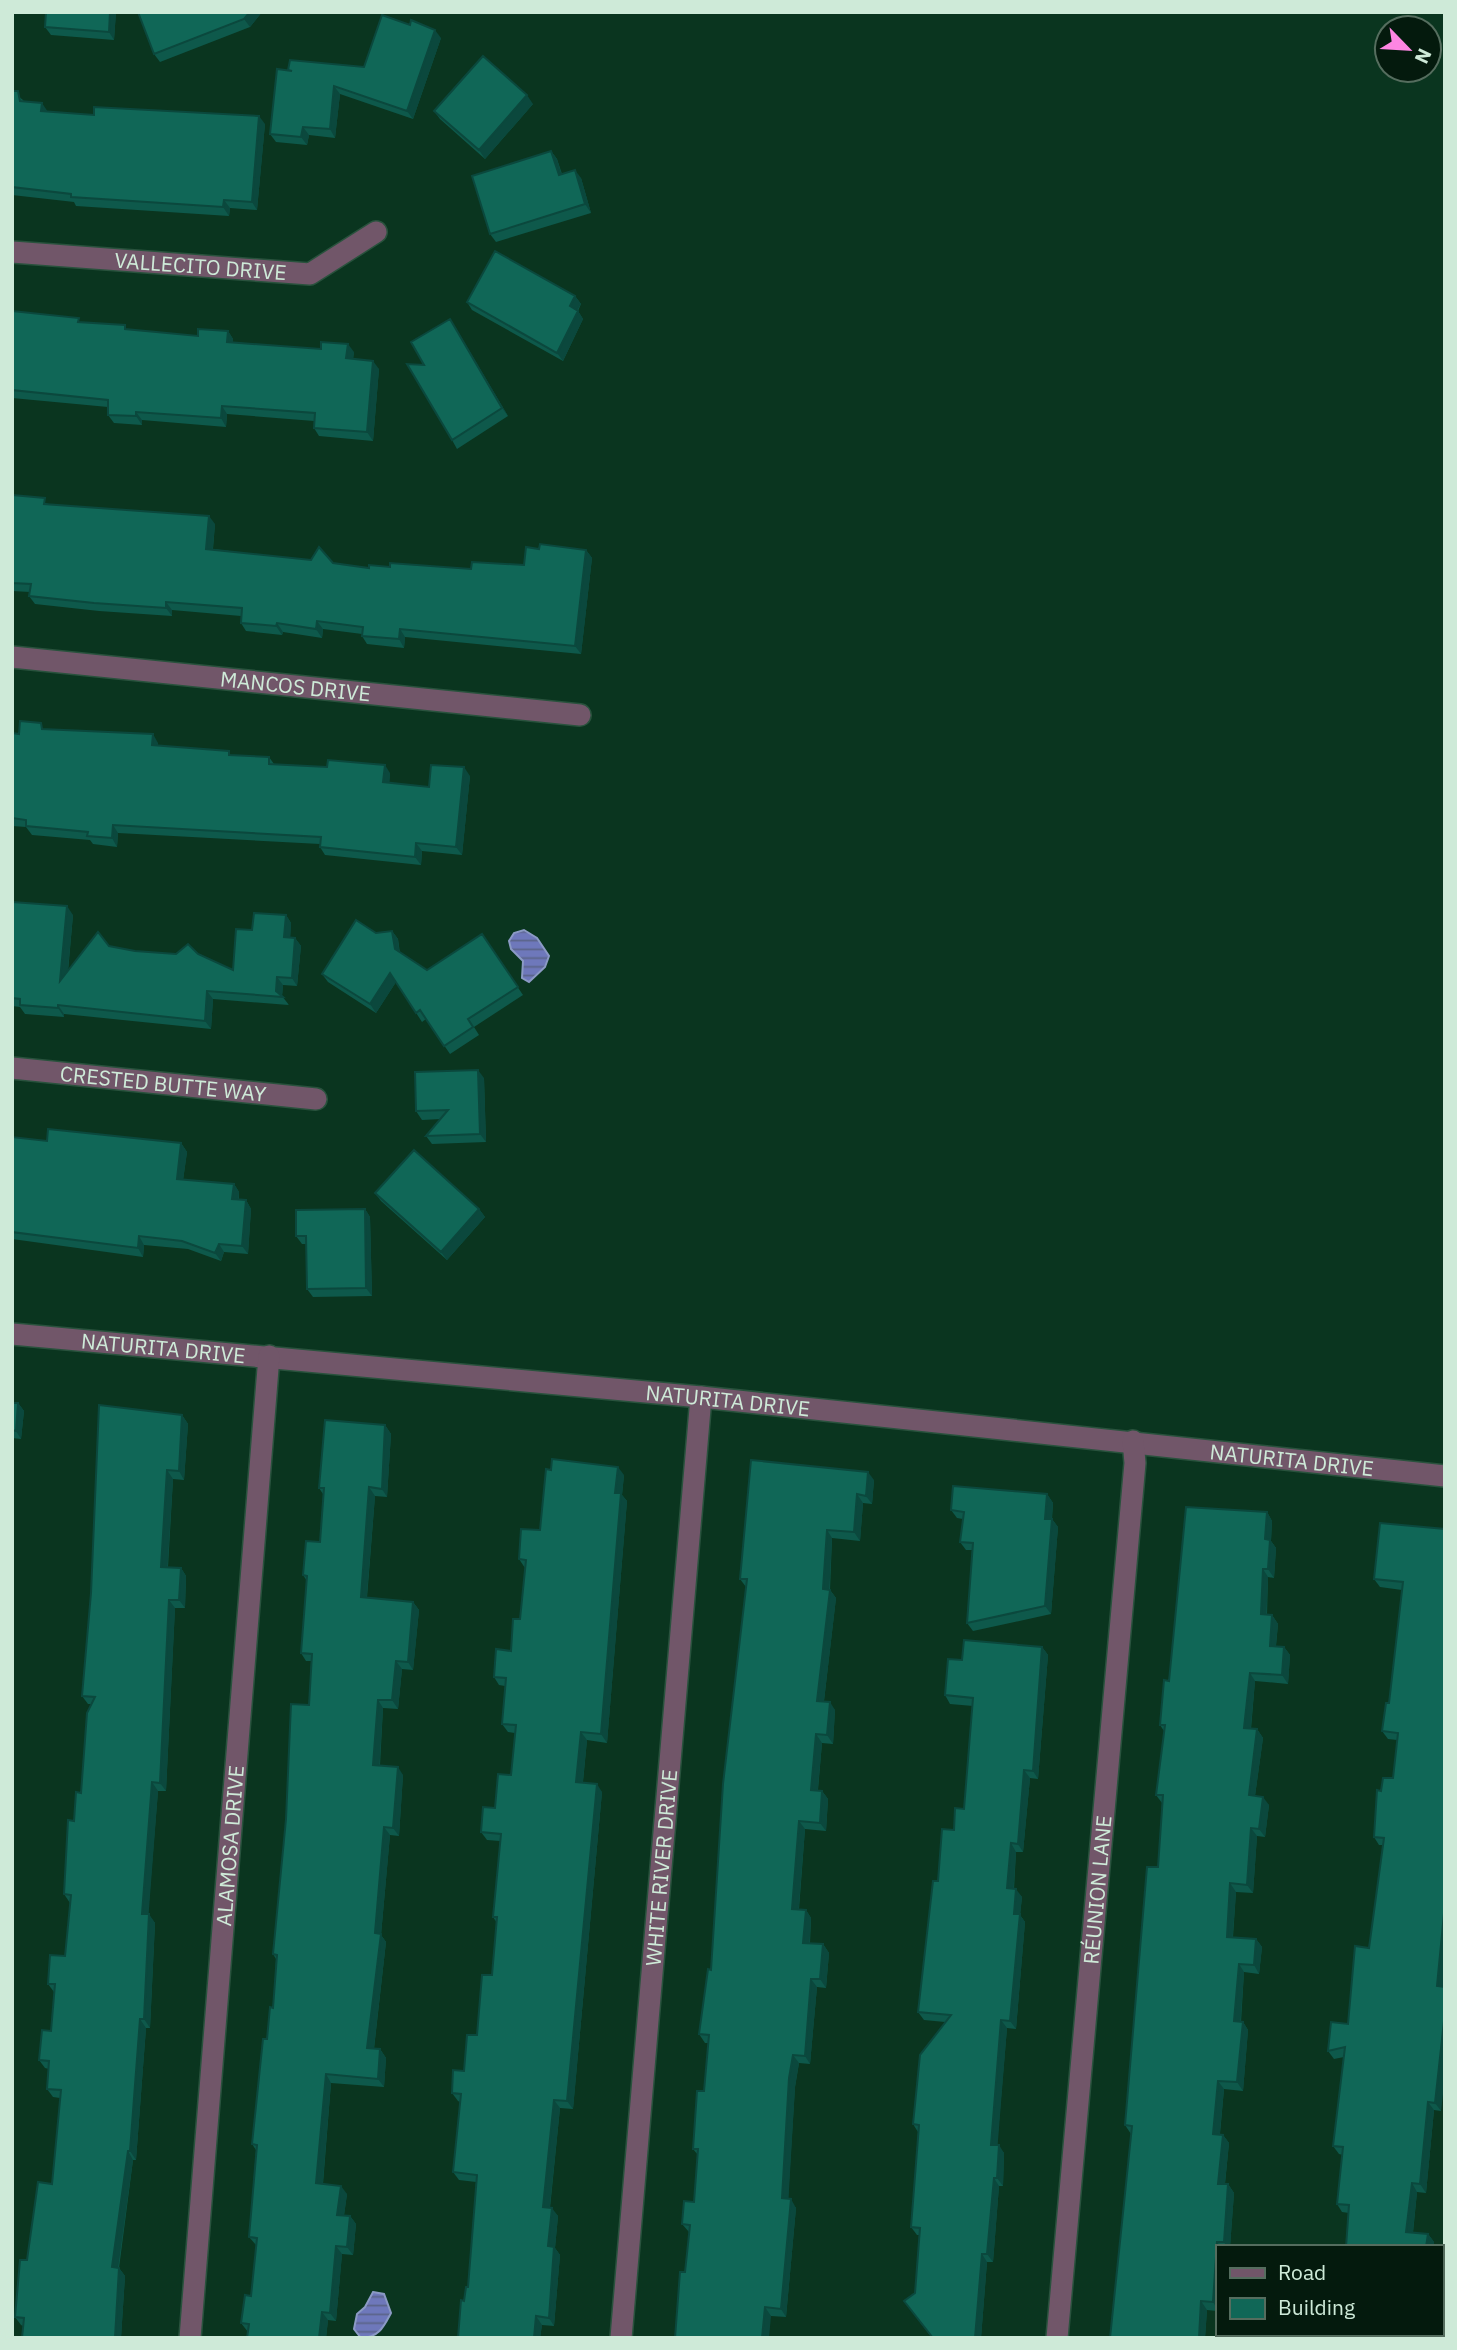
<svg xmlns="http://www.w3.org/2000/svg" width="1457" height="2350" font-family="'IBM Plex Sans',sans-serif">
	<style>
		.water { fill: url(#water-rules); stroke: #8b9ac4; stroke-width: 2 }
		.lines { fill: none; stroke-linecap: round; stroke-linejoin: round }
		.minor-casing { stroke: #29523d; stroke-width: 24 }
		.minor { stroke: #715669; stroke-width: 21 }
		.wall { fill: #0e594b }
		.shaded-wall { fill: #0b483d }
		.building { fill: #106757; stroke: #0b483d; stroke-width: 2 }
		.labels { text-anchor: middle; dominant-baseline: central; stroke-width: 5; stroke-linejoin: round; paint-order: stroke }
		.street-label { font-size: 21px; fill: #ceead8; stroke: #041a0d }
	</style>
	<defs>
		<pattern id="water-rules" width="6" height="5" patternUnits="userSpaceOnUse" patternTransform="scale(1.75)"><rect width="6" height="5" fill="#6e78bb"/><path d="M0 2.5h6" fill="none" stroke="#5b648a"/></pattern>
	</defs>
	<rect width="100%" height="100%" fill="#0a351f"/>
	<path class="water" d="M524 930 537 938 549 956 545 967 529 982 522 978 523 961 511 949 509 941 514 933Z
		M373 2292 384 2294 391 2313C384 2326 379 2338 361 2338L354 2329 357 2314 365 2307Z"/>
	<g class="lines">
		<g class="minor-casing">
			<g id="minor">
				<path id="s1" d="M12 252 310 274 376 232"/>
				<path id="s2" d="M12 657 580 715"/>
				<path id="s3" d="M12 1068 316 1099"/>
				<path id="s4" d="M12 1334 701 1397 1445 1476"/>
				<path id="s5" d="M190 2338 269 1356"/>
				<path id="s6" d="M621 2338 701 1397"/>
				<path id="s7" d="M1057 2338 1135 1463 1133 1441"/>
			</g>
		</g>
		<use href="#minor" class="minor"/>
	</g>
	<path class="wall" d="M46 12H116L114 40 51 35 45 27Z
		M138 12H262L250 27 160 62 154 54Z
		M441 38 413 119 340 94 335 138 309 135 307 145 276 142 270 134 288 71 364 67Z
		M12 91 23 100 24 102 48 112 265 124 257 210 230 208 229 216 76 206 74 202 12 195Z
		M533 104 485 159 440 119 434 111Z
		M551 151 557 159 562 174 581 178 591 213 496 242 490 234Z
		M575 296 581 304 578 311 583 319 563 361 472 310 467 302Z
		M12 311 129 330 198 336 228 331 233 339V342L354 352 353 359 379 369 373 441 319 436 314 428V421L227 414 226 427 142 420V425L114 423 108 415V407L12 398Z
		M450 319 508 416 457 449 452 440 424 365Z
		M12 495 49 504 215 524 213 549 369 568 390 567 471 569 524 565 539 549 586 550 592 558 581 654 405 637 404 648 367 644 362 636V634L323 629 322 638 283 632 282 635 246 631 241 623V616L172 610V616L99 611 35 604 29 596 30 592 12 591Z
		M45 729 158 743V745L232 755 269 757 274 764 390 773 389 783 429 787 470 776 462 855 422 851 421 865 325 855 320 847V844L118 833 117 847 93 844 90 840 32 835 26 827 12 826V733L19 734Z
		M12 902 73 915 68 972 109 946 135 951 176 954H198L233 970 252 930 286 915 291 923 290 937 295 938 301 946 297 986 283 985 282 996 289 1005 213 999 211 1029 64 1014V1017L25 1014 20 1007 12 1006Z
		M392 931 398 939 400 953 427 970 482 934 523 995 474 1027 479 1035 450 1054 426 1019 422 1022 396 982 376 1013 328 982 322 974 376 933Z
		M484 1078 486 1142 432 1144 426 1136 441 1119 422 1120 416 1111Z
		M12 1137 47 1141 181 1143 187 1152 183 1180 234 1184 239 1192V1200H246L251 1209 248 1254 224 1252 221 1261 188 1249 144 1245 143 1257 12 1239Z
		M375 1193 479 1209 485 1217 447 1260 381 1201Z
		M365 1209 370 1217 372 1296 313 1297 307 1289V1244H302L296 1236Z
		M12 1403H18L24 1411 21 1439 12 1438Z
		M182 1415 188 1424 184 1480 173 1479 168 1567 181 1568 186 1576 185 1608H175L166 1791H158L148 1914 155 1923 150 2028H146L136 2160H133L119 2268 125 2276 121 2338H22L23 2326 21 2325 15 2317 27 2260 52 2184 60 2098 53 2097 47 2089 49 2069 45 2068 39 2060 51 2031 54 1992 48 1984 65 1956 70 1903 64 1894 74 1821 81 1793 91 1704H88L82 1696Z
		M385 1425 391 1434 387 1497 375 1496 367 1598 413 1602 419 1610 413 1670 402 1669 398 1709 383 1708 380 1765 403 1775 399 1836 390 1835 381 1935 386 1942 374 2049H380L386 2058 384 2087 331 2083 323 2184 347 2194 344 2215 350 2216 356 2224 353 2255 342 2254 336 2321 328 2320 326 2338H247L248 2332 241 2323 251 2296 256 2245 249 2237 256 2150 252 2144 267 2039 273 2008 276 1959 273 1954 309 1705 311 1661H306L301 1653 307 1581 303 1575 320 1542 323 1494 319 1488Z
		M624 1475 622 1495 627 1501 607 1743 587 1740 583 1782 602 1792 573 2109 560 2108 550 2208 558 2216 555 2248 560 2255 554 2326 542 2325 540 2338H458L464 2301 468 2287 476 2182 459 2180 453 2172 460 2102 458 2101 452 2093 464 2071 477 2035 492 1975 497 1923 493 1917 500 1841 487 1840 481 1832 495 1808 511 1775 515 1733 508 1732 502 1724 505 1686 499 1685 494 1677 511 1651 520 1619 525 1568 519 1559 540 1530Z
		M874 1480 872 1504 863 1503 860 1541 832 1538 830 1590 836 1598 824 1701 835 1710 833 1744 822 1743 818 1790 822 1791 828 1799 826 1831 805 1829 799 1909 806 1910 811 1918 810 1943 823 1944 829 1953 826 1988 817 1987 810 2064 799 2063 795 2087 788 2199 796 2208 786 2317 771 2316 685 2272 689 2232 682 2224 694 2202 698 2155 693 2149 704 2091 708 2043H705L699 2034 711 1970 746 1587 740 1579Z
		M1047 1494 1053 1503 1052 1519 1058 1527 1051 1614 973 1631 967 1623 972 1550H966L960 1542 963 1519 957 1518 951 1510Z
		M1267 1512 1272 1521 1271 1541 1276 1548 1274 1578 1268 1577 1267 1615H1272L1278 1624 1276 1646 1284 1647 1290 1655 1288 1684 1255 1681 1251 1729H1257L1263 1738 1255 1796 1269 1805 1265 1837 1257 1836 1253 1893 1236 1892 1233 1937 1256 1939 1262 1947 1259 1974 1244 1972 1241 2022H1243L1248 2030 1243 2091 1224 2089 1220 2134 1223 2135 1229 2143 1225 2184H1228L1234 2193 1230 2247H1217V2311L1207 2310 1205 2338H1110L1131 2134 1125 2125 1158 1867 1162 1803 1156 1795 1164 1731 1160 1725 1169 1681Z
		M1445 1529 1443 1987 1441 2111 1434 2110 1426 2193 1417 2192 1413 2233 1428 2234 1434 2242 1433 2247H1346L1349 2213 1342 2212 1337 2204 1343 2155 1339 2154 1333 2146 1344 2057 1334 2059 1328 2051 1348 2024 1369 1948 1383 1845H1379L1374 1837 1381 1791 1393 1778 1397 1740 1388 1739 1382 1731 1389 1703 1402 1590 1380 1587 1374 1579Z
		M1042 1647 1048 1655 1038 1779 1030 1778 1023 1852H1016L1014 1889 1022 1897 1020 1915 1025 1922 1016 2029 1007 2028 997 2145 1004 2153 1003 2186H999L993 2262H987L981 2338H932L904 2301 915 2293 919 2235H917L911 2227 918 2132 913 2124 945 2022 924 2020 918 2012 938 1881 954 1830 964 1809 973 1706 950 1704 945 1695 962 1660Z"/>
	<path class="shaded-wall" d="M110 12H116L114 40 109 32Z
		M250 12H262L250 27 244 19Z
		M435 30 441 38 413 119 407 111Z
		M334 86 340 94 335 138 330 129Z
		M527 95 533 104 485 159 479 150Z
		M42 103 48 112 41 111Z
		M259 116 265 124 257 210 252 202Z
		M303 127 309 135 307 145 301 137Z
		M551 151 557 159 564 183 559 175Z
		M575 170 581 178 591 213 585 204Z
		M224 200 230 208 229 216 223 207Z
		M575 296 581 304 575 314 570 306Z
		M578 311 583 319 563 361 557 353Z
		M450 319 456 328 508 416 502 408Z
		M228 331 233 339V350L227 342Z
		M348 344 354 352 352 367 346 358Z
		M373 361 379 369 373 441 367 432Z
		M222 406 227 414 226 427 221 418Z
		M136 412 142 420V425L136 416Z
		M209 516 215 524 212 557 206 549Z
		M586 550 592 558 581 654 575 646Z
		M166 602 172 610V616L166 608Z
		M317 621 323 629 322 638 316 629Z
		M277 623 283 632 282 635 276 626Z
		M400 629 405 637 404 648 399 639Z
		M153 734 158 743V753L152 745Z
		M385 765 390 773 389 790 383 782Z
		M464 767 470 776 462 855 456 847Z
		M113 825 118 833 117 847 112 838Z
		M416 843 422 851 421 865 415 857Z
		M67 906 73 915 66 990 60 981Z
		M286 915 291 923 290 945 284 937Z
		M392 931 398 939 400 958 395 949Z
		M295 938 301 946 297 986 292 978Z
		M390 973 396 982 376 1013 370 1004Z
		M277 977 283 985 282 997 276 991Z
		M207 991 213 999 211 1029 205 1021Z
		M58 1005 64 1014V1017L58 1008Z
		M478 1070 484 1078 486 1142 480 1134Z
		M181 1143 187 1152 182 1188 177 1179Z
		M234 1184 239 1192 238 1207 232 1199Z
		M246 1200 251 1209 248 1254 242 1246Z
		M365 1209 370 1217 372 1296 366 1288Z
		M479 1209 485 1217 447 1260 441 1252Z
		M139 1236 144 1245 143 1257 138 1248Z
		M219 1244 224 1252 221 1261 215 1253Z
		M18 1403 24 1411 21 1439 16 1431Z
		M182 1415 188 1424 184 1480 179 1471Z
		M385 1425 391 1434 387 1497 382 1489Z
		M618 1467 624 1475 622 1495 627 1501 607 1743 601 1734 615 1493Z
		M167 1470 173 1479 167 1575 161 1567Z
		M868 1472 874 1480 872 1504 866 1496Z
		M369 1487 375 1496 366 1606 361 1597Z
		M857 1494 863 1503 860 1541 854 1532Z
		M1047 1494 1053 1503 1051 1527 1045 1519Z
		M1267 1512 1272 1521 1271 1541 1276 1548 1274 1578 1268 1569 1265 1539Z
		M1052 1519 1058 1527 1051 1614 1045 1606Z
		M827 1530 832 1538 829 1596 830 1590 836 1598 823 1709 817 1701Z
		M181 1568 186 1576 185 1608 179 1600Z
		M1263 1569 1268 1577 1266 1623 1261 1614Z
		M169 1600 175 1608 166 1791 160 1783Z
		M413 1602 419 1610 413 1670 408 1662Z
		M1272 1615 1278 1624 1275 1654 1270 1646Z
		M1042 1647 1048 1655 1038 1779 1033 1771Z
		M1284 1647 1290 1655 1288 1684 1282 1675Z
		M396 1661 402 1669 398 1709 392 1700Z
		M1250 1673 1255 1681 1250 1736 1244 1728Z
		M378 1700 383 1708 379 1773 373 1765Z
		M830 1702 835 1710 833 1744 827 1735Z
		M1257 1729 1263 1738 1254 1803 1249 1795Z
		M581 1732 587 1740 582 1790 576 1782Z
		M816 1734 822 1743 817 1798 811 1790Z
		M398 1767 403 1775 399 1836 393 1828Z
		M1024 1770 1030 1778 1023 1852 1018 1844Z
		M152 1782 158 1791 148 1922 142 1914Z
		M597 1784 602 1792 573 2109 567 2101Z
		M822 1791 828 1799 826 1831 820 1823Z
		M1263 1797 1269 1805 1265 1837 1259 1829Z
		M799 1821 805 1829 798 1917 792 1909Z
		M384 1827 390 1835 381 1935 386 1942 373 2056 367 2048Z
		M1251 1828 1257 1836 1253 1893 1247 1885Z
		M1011 1843 1016 1852 1013 1896 1007 1888Z
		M1230 1883 1236 1892 1232 1945 1227 1937Z
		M1016 1889 1022 1897 1020 1915 1025 1922 1016 2029 1010 2021 1014 1914Z
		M1445 1903V1970L1442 1994 1437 1986Z
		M806 1910 811 1918 809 1951 803 1943Z
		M149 1914 155 1923 150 2028 144 2019Z
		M1256 1939 1262 1947 1259 1974 1254 1965Z
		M823 1944 829 1953 826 1988 820 1979Z
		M1239 1964 1244 1972 1240 2029 1234 2021Z
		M811 1979 817 1987 810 2064 805 2056Z
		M1445 2012V2077L1441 2111 1435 2103Z
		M140 2019 146 2028 136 2160 130 2151Z
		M1001 2020 1007 2028 997 2153 991 2145Z
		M1243 2022 1248 2030 1243 2091 1237 2082Z
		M380 2049 386 2058 384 2087 378 2079Z
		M793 2055 799 2063 795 2087 788 2207 782 2198 789 2078Z
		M326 2074 331 2083 322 2192 316 2183Z
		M1218 2081 1224 2089 1219 2142 1213 2134Z
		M554 2100 560 2108 549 2215 543 2207Z
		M1428 2102 1434 2110 1426 2193 1420 2184Z
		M1223 2135 1229 2143 1224 2192 1218 2184Z
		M999 2145 1004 2153 1003 2186 997 2178Z
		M128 2151 133 2160 117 2276 112 2267Z
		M994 2178 999 2186 993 2262 987 2254Z
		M1412 2183 1417 2192 1412 2240 1406 2232Z
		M1228 2184 1234 2193 1230 2247H1227L1224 2242Z
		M341 2186 347 2194 343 2223 337 2215Z
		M791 2199 796 2208 786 2317 781 2309Z
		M552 2208 558 2216 555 2248 560 2255 554 2326 549 2318 548 2246Z
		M350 2216 356 2224 353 2255 347 2247Z
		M1428 2234 1434 2242 1433 2247H1426Z
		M1217 2242 1221 2247H1217V2309L1213 2302Z
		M336 2246 342 2254 336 2321 330 2313Z
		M982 2254 987 2262 981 2338H975Z
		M119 2268 125 2276 121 2338H115Z
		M1201 2301 1207 2310 1205 2338H1199Z
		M765 2307 771 2316 769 2338H762Z
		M322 2312 328 2320 326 2338H319Z
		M536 2316 542 2325 540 2338H534Z
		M1415 2334H1422V2338H1415Z"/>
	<path class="building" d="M46 12H110L109 32 45 27Z
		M138 12H250L244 19 154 54Z
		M382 15 410 25 411 20 435 30 407 111 334 86 330 129 303 127 301 137 270 134 277 69 292 71 288 70 290 60 364 67Z
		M483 56 527 95 479 150 434 111Z
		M12 91H18L20 101 42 103 41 111 94 115V107L259 116 252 202 224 200 223 207 71 197V194L12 187Z
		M551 151 559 175 575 170 585 204 490 234 472 176Z
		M495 251 575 296 570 306 578 311 557 353 467 302Z
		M12 311 79 318 78 322 125 325V329L198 336V329L228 331 227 342 321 349V342L348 344 346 358 373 361 367 432 314 428 315 413 222 406 221 418 136 412V416L108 415V400L12 390Z
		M450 319 502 408 452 440 407 364 424 365 411 342Z
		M12 495 45 498 44 504 209 516 206 549 311 560 319 547 333 563 369 568V565L390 567V563L471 569 472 562 524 565 526 547 539 549 540 544 586 550 575 646 400 629 399 639 362 636 363 627 317 621 316 629 277 623 276 626 241 623 242 608 166 602V608L94 603 29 596 31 584 12 583Z
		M20 721 41 723 42 729 153 734 152 745 229 751V755L269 757V764L327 767 328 760 385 765 383 782 429 787 431 765 464 767 456 847 416 843 415 857 320 847 321 837 113 825 112 838 87 836 88 832 26 826V820L12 818V733L19 734Z
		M12 902 67 906 60 981 98 932 109 946 135 951 176 954 188 944 198 954 233 970 236 929 252 930 254 913 286 915 284 937 295 938 292 978 277 977 276 991 283 997 207 991 205 1021 58 1005V1008L20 1005V999L12 998Z
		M356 920 376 933 392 931 395 949 427 970 482 934 518 987 468 1019 473 1027 444 1046 420 1010 416 1013 390 973 370 1004 322 974Z
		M478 1070 480 1134 426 1136 448 1110 416 1111 415 1072Z
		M48 1129 181 1143 177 1179 234 1184 232 1199 246 1200 242 1246 219 1244 215 1253 182 1241 139 1236 138 1248 12 1232V1137L47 1141Z
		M414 1150 479 1209 441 1252 375 1193Z
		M365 1209 366 1288 307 1289 306 1236H296V1210Z
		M12 1403H18L16 1431 12 1430Z
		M99 1405 182 1415 179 1471 167 1470 161 1567 181 1568 179 1600H169L160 1783 152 1782 142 1914H149L144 2019H140L130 2151H128L112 2267 119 2268 115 2338H22L24 2318 15 2317 20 2260H27L38 2182 52 2184 61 2090 47 2089 49 2061 39 2060 42 2030 51 2031 55 1984H48L50 1955 65 1956 71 1895 64 1894 68 1820 74 1821 76 1792 81 1793 87 1713 95 1697 82 1696 91 1593Z
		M325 1420 385 1425 382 1489 369 1487 361 1597 413 1602 408 1662 396 1661 392 1700H378L373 1765 398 1767 393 1828 384 1827 375 1933 381 1934 367 2048 380 2049 378 2079 326 2074 316 2183 341 2186 337 2215 350 2216 347 2247 336 2246 330 2313 322 2312 319 2338H247L249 2324 241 2323 245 2295 251 2296 257 2238 249 2237 257 2145 252 2144 263 2039H267L270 2007 273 2008 277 1955 273 1954 286 1819 291 1704 309 1705 312 1654 301 1653 307 1576 303 1575 306 1541 320 1542 324 1488H319Z
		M552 1459 618 1467 615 1493H621L601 1734 581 1732 576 1782 597 1784 567 2101 554 2100 543 2207 552 2208 548 2246 554 2247 549 2318 536 2316 534 2338H458L461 2300 464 2301 466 2287H468L477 2175 453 2172 461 2094 452 2093 453 2070 464 2071 467 2035H477L482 1975H492L497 1917H493L501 1834 481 1832 483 1807 495 1808 498 1774 511 1775 516 1725 502 1724 506 1678 494 1677 496 1649 511 1651 513 1619H520L526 1560 519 1559 521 1529 540 1530 546 1469 551 1470Z
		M751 1460 868 1472 866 1496 857 1494 854 1532 827 1530 823 1589 830 1590 817 1701 830 1702 827 1735 816 1734 811 1790 822 1791 820 1823 799 1821 792 1909 806 1910 803 1943 823 1944 820 1979H811L805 2056 793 2055 789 2078 782 2198 791 2199 781 2309 765 2307 762 2338H675L680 2272H685L690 2225 682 2224 684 2201 694 2202 698 2149H693L697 2091H704L709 2035 699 2034 708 1969 711 1970 723 1784 747 1579H740Z
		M953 1486 1047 1494 1045 1519H1052L1045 1606 967 1623 973 1543 960 1542 964 1512 951 1510Z
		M1186 1507 1267 1512 1265 1539 1270 1540 1268 1569H1263L1261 1614 1272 1615 1270 1646 1284 1647 1282 1675 1250 1673 1244 1728 1257 1729 1249 1795 1263 1797 1259 1829 1251 1828 1247 1885 1230 1883 1227 1937 1256 1939 1254 1965 1239 1964 1234 2021 1243 2022 1237 2082 1218 2081 1213 2134 1223 2135 1218 2184H1228L1224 2242H1217L1213 2302 1201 2301 1199 2338H1110L1132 2126 1125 2125 1147 1867H1158L1163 1795H1156L1165 1725H1160L1164 1680 1169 1681Z
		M1380 1523 1445 1529V1903L1437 1986 1445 1987V2012L1435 2103 1428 2102 1420 2184 1412 2183 1406 2232 1428 2234 1426 2247H1346L1349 2205 1337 2204 1343 2147 1333 2146 1345 2047 1328 2051 1331 2022 1348 2024 1355 1946 1369 1948 1384 1838 1374 1837 1377 1790 1381 1791 1383 1778H1393L1398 1733 1382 1731 1386 1703H1389L1403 1582 1374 1579Z
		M964 1640 1042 1647 1033 1771 1024 1770 1018 1844 1011 1843 1007 1888 1016 1889 1014 1914H1020L1010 2021 1001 2020 991 2145H999L997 2178H994L987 2254H982L975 2338H933L904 2301 915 2293 920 2228 911 2227 919 2125 913 2124 920 2055 951 2015 918 2012 933 1881H938L942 1829 954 1830 955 1808 964 1809 973 1698 945 1695 948 1659 962 1660Z
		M1314 2334H1415V2338H1313Z"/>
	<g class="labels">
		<g class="street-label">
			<text stroke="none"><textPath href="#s1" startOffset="189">VALLECITO DRIVE</textPath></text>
			<text stroke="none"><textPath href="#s2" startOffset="285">MANCOS DRIVE</textPath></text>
			<text stroke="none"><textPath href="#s3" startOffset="152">CRESTED BUTTE WAY</textPath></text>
			<text stroke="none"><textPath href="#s4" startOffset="152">NATURITA DRIVE</textPath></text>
			<text stroke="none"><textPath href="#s4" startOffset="719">NATURITA DRIVE</textPath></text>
			<text stroke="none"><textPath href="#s4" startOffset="1286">NATURITA DRIVE</textPath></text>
			<text stroke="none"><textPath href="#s5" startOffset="494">ALAMOSA DRIVE</textPath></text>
			<text stroke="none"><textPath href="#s6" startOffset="472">WHITE RIVER DRIVE</textPath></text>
			<text stroke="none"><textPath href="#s7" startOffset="450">RÉUNION LANE</textPath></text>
		</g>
	</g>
	<rect width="1457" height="2350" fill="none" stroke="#ceead8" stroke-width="28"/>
	<rect x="1216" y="2245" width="228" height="91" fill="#041a0d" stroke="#556d5e" stroke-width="2"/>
	<rect x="1230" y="2268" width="35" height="10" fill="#715669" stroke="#556d5e" stroke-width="2"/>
	<text x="1278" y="2280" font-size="21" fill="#ceead8">Road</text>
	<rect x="1230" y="2298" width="35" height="21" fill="#106757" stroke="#556d5e" stroke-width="2"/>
	<text x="1278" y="2315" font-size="21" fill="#ceead8">Building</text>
	<g transform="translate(1408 49) rotate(115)"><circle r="33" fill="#041a0d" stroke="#556d5e" stroke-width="2"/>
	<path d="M0-5L12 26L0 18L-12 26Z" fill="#fd86e2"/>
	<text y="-10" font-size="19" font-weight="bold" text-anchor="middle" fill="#ceead8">N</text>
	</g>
</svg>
